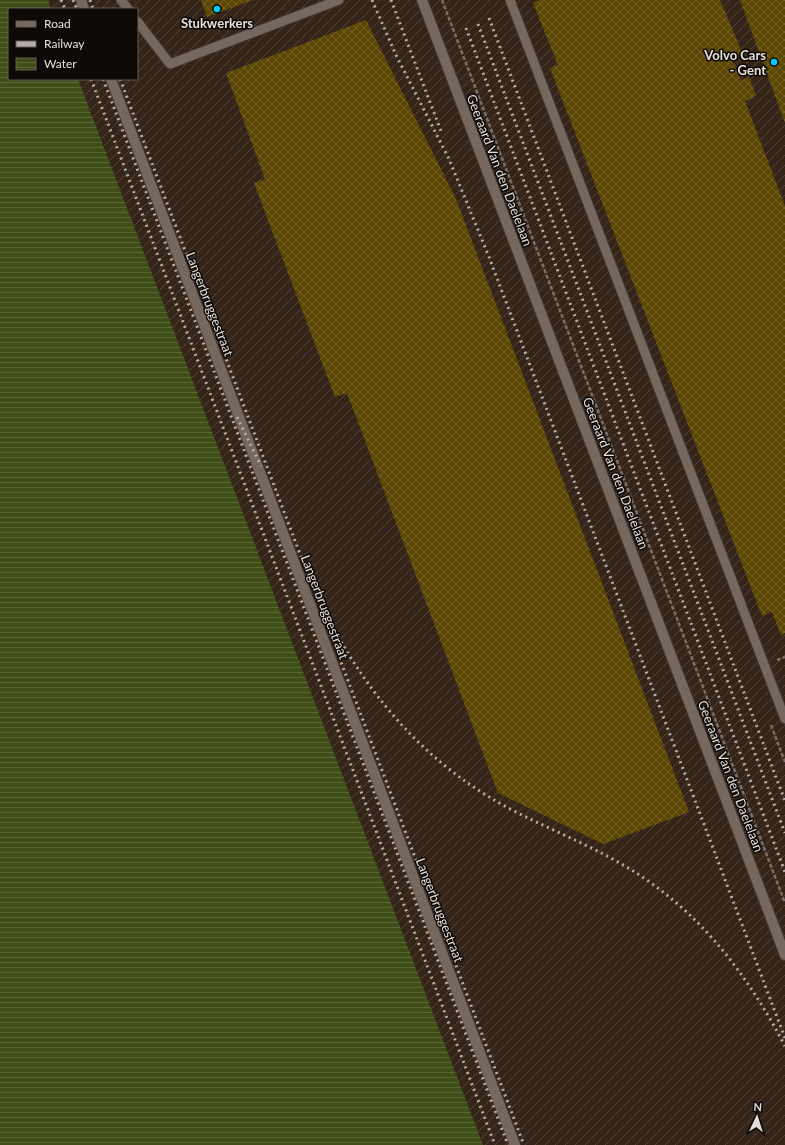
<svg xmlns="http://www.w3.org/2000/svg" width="785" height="1145" font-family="Lato,sans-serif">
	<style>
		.industrial { fill: url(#industrial-furrows) }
		.water { fill: url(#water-rules) }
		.building { fill: url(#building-cross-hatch) }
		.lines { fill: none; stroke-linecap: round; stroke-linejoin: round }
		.service-casing { stroke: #403732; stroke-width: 11 }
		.minor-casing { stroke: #403732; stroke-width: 12 }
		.path { stroke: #7a7069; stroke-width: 2.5; stroke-dasharray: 4 2; stroke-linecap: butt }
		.service { stroke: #75685f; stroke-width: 9 }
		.minor { stroke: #75685f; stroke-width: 10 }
		.rail { stroke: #b6aea8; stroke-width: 3; stroke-dasharray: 2 4; stroke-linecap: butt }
		.poi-dot { fill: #00cbf9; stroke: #0d0906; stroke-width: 1.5 }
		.labels { text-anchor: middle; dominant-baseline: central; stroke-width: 3; stroke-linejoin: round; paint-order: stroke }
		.poi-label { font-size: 13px; font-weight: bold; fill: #e6dfd9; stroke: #0d0906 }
		.street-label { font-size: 13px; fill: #e6dfd9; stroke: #0d0906 }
	</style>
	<defs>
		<pattern id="industrial-furrows" width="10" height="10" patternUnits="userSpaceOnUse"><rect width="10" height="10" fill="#352519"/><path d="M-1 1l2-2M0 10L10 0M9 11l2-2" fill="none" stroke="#52443a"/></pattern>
		<pattern id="water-rules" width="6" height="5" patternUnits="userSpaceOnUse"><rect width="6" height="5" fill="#3f4e16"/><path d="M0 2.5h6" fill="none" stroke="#5b6737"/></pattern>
		<pattern id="building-cross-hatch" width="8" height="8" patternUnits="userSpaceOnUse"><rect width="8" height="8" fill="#5b4703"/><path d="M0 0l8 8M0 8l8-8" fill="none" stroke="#736127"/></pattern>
	</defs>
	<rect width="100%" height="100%" fill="#281d15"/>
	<path class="industrial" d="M48 0H785V1145H483L78 79H137V9H51Z"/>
	<path class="water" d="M0 0H48L51 9H9V79H78L483 1145H0Z"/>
	<path class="building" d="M201 0H253L207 17Z
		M539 0H720L742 52 732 58 741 81 749 76 756 96 745 101 785 206V633L781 635 772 612 762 616 550 68 558 65 533 3Z
		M740 0H785V123Z
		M366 20 456 199 689 812 603 844 498 793 347 393 335 397 254 183 265 179 226 73Z"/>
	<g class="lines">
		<g class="service-casing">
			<path id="service" d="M121 0 128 9
				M510 0 785 719
				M137 21 170 64 339 0"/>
		</g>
		<g class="minor-casing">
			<path id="minor" d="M81 0 84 9
				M422 0 785 955
				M111 79 515 1145"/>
		</g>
		<path class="path" d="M442 0 785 903
			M777 660 785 657
			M771 725 785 762"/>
		<use href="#service" class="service"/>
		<use href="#minor" class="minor"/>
		<path class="rail" d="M61 0 65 9
			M73 0 77 9
			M90 0 93 9
			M372 0 396 55 449 159 489 257 785 1038
			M391 0 441 131
			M489 18 785 801
			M478 24 785 833
			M466 28 785 872
			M91 79 495 1145
			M103 79 508 1145
			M120 79 524 1145
			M237 417 261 466
			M332 626C376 706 433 769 514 811 561 835 608 852 651 883 710 925 752 983 785 1046"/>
	</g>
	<g class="poi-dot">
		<circle cx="217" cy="9" r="4"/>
		<circle cx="774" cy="62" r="4"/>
	</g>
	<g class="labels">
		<g class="poi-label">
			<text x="217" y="23">Stukwerkers</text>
			<text x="766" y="55" text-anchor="end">Volvo Cars<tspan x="766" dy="15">- Gent</tspan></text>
		</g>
		<g class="street-label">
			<text transform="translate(500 170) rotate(69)">Geeraard Van den Daelelaan</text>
			<text transform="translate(210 304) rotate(69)">Langerbruggestraat</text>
			<text transform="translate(616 473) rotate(69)">Geeraard Van den Daelelaan</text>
			<text transform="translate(325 607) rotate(69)">Langerbruggestraat</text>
			<text transform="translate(731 776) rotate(69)">Geeraard Van den Daelelaan</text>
			<text transform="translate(440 910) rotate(69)">Langerbruggestraat</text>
		</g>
	</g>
	<rect x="8" y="8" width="130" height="72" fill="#0d0906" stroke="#645f5a"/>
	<rect x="16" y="21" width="20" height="6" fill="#75685f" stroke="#645f5a"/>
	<text x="44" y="28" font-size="12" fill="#e6dfd9">Road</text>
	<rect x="16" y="41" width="20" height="6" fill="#b6aea8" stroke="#645f5a"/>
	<text x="44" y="48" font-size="12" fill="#e6dfd9">Railway</text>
	<rect x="16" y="58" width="20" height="12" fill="url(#water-rules)" stroke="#645f5a"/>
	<text x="44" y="68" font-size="12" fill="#e6dfd9">Water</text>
	<g transform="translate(757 1117) rotate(4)" stroke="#0d0906" stroke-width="3" paint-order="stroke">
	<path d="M0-3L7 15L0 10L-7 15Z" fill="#e6dfd9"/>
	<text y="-6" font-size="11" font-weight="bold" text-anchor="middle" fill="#e6dfd9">N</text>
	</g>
</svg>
